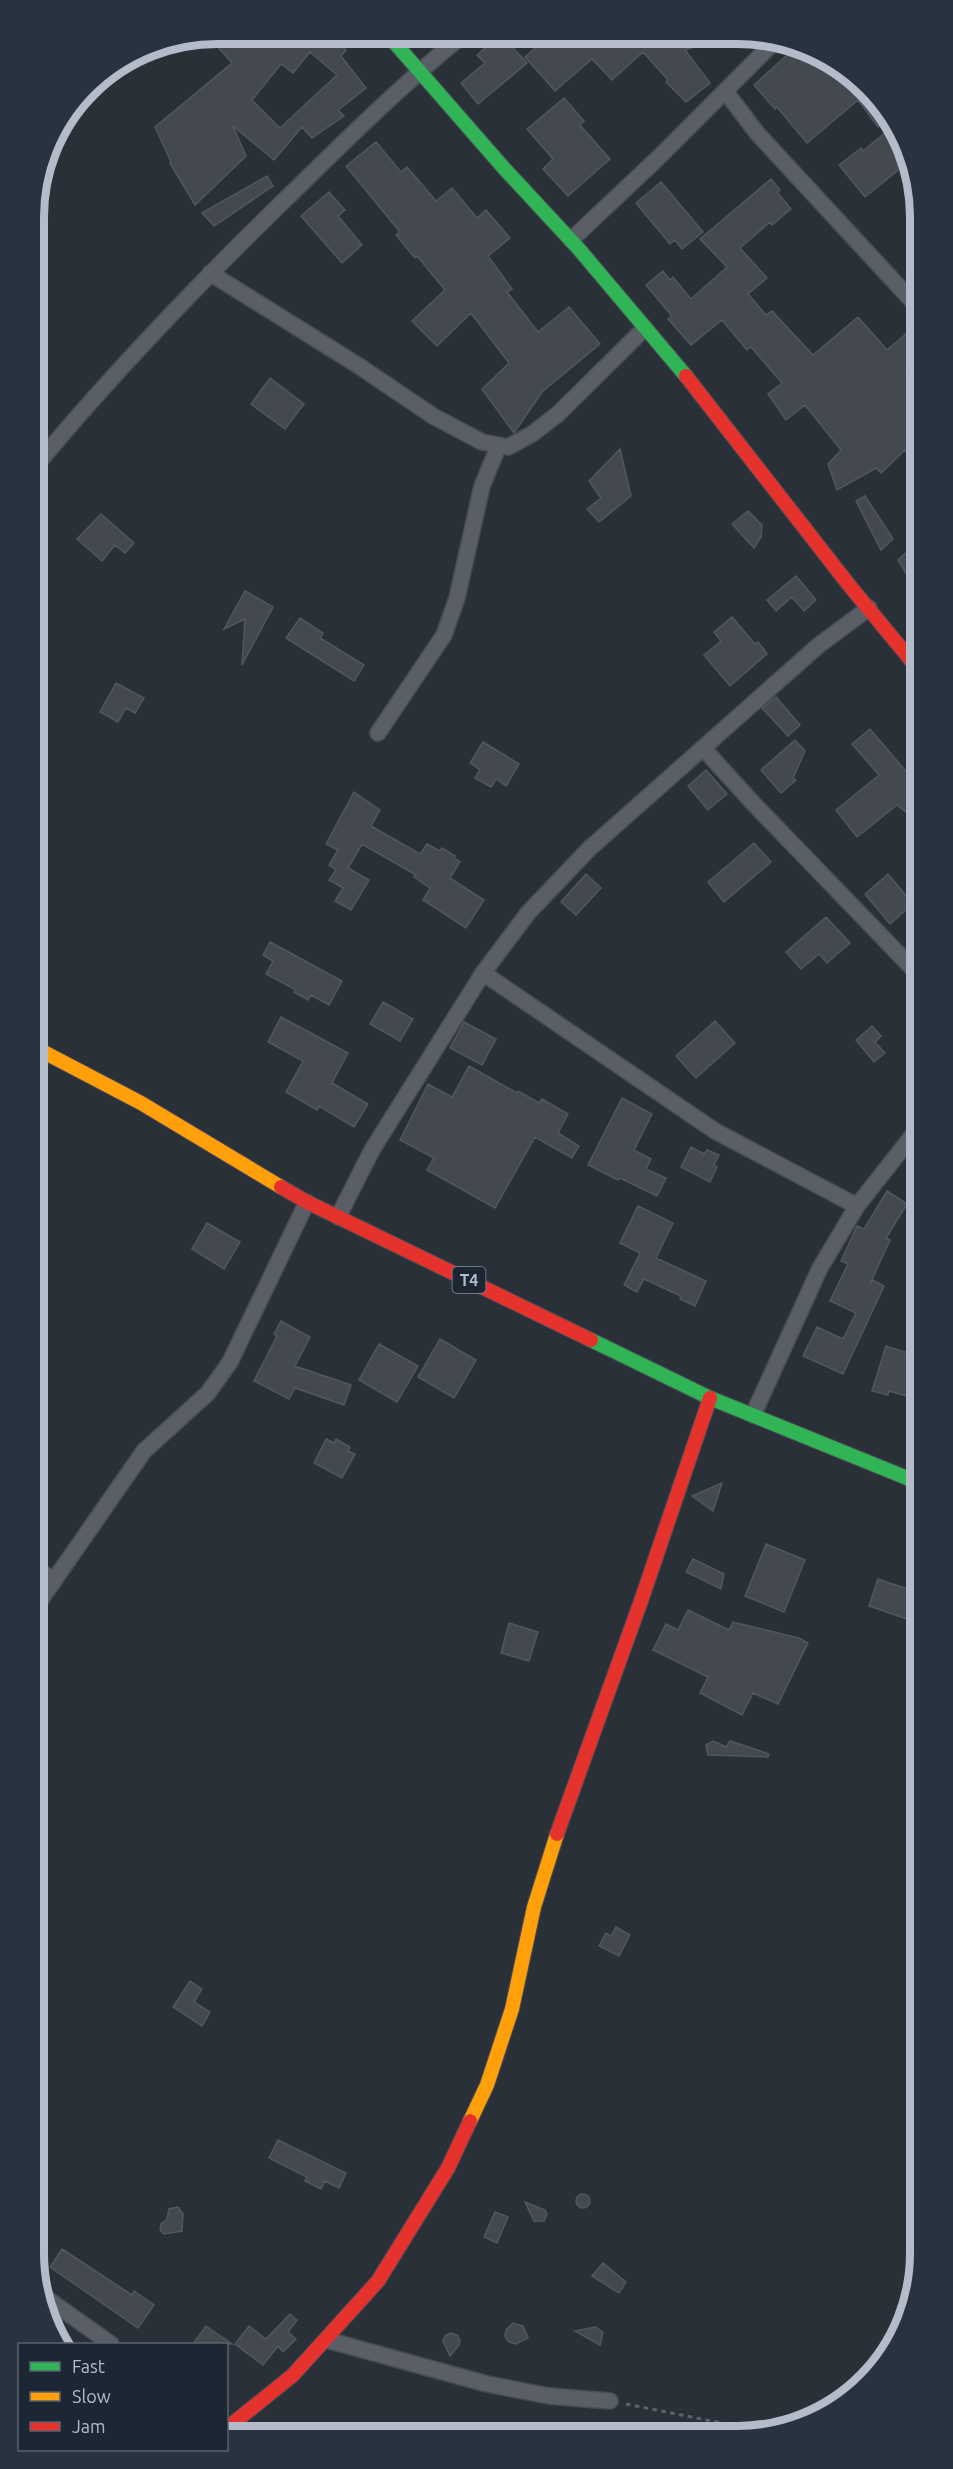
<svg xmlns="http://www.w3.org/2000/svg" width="953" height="2469" font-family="Ubuntu,sans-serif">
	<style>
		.building { fill: #444950; stroke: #52575f; stroke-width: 1.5; fill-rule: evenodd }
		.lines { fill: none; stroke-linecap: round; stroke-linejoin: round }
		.street-casing { stroke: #484c53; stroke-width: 18 }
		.fast-casing { stroke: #484c53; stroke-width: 16 }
		.slow-casing { stroke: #484c53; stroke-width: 16 }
		.jam-casing { stroke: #484c53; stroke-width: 16 }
		.path { stroke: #5d636a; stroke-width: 3; stroke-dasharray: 4.5 4.5; stroke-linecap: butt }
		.street { stroke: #5a5e66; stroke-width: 15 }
		.fast { stroke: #30b455; stroke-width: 14 }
		.slow { stroke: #ff9f0a; stroke-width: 14 }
		.jam { stroke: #e5322d; stroke-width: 14 }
		.labels { text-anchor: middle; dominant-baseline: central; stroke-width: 4.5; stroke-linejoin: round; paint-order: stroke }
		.shield { fill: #1d2633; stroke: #878f9c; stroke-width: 1.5 }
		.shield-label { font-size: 16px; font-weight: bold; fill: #b4bcc9 }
		.rim { fill: none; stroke: #b4bcc9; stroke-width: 8 }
	</style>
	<rect width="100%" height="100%" fill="#2a3038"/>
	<path class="building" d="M217 33 326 34 346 50 341 56 366 88 338 110 344 116 312 138 302 127 274 160 233 126 246 156 195 205 170 163 171 162 155 127 232 63 207 35ZM310 52 337 75 280 128 252 100 281 64 293 73Z
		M501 35 527 63 478 104 461 83 485 63 477 55Z
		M550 35 720 36V39L685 50 710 83 686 102 666 82 668 80 643 52 612 80 592 59 555 91 525 57Z
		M798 45 818 52 866 87 886 122 878 127 858 100 807 143 777 107 775 109 754 85Z
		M564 98 584 121 580 125 610 159 568 196 543 169 553 159 527 129Z
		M890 129 907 158V163L865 197 839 165 861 148 863 151Z
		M376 142 401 172 407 167 436 201 452 188 477 218 486 210 510 238 488 256 512 289 507 292 538 332 569 307 600 344 542 392 514 433 482 389 509 363 471 313 437 346 412 321 445 290 417 256 415 258 396 235 400 232 346 166Z
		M267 176 273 186 214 226 202 213Z
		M771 179 780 190 777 192 791 209 772 225 770 222 740 248 767 278 748 294 766 315 772 311 813 355 858 317 887 350 914 327V366L906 373 914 382 915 460 905 450 881 473 876 468 837 490 828 464 841 450 805 405 786 420 768 394 782 383 751 347 747 350 722 320 691 345 668 319 672 316 646 285 663 271 670 280 673 277 691 299 727 267 700 239Z
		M661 182 703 232 682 249 675 240 670 244 636 203Z
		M329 192 345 210 338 216 362 245 342 263 301 216Z
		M270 378 304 404 285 429 251 404Z
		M620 449 631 496 599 522 587 509 601 498 589 481Z
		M865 496 893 539 881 550 856 501Z
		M748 511 762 525 761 537 754 548 732 524Z
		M101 514 134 543 125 553 115 545 102 561 77 539Z
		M915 545V588L898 560Z
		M796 576 816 600 804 611 792 597 776 611 767 600Z
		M245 591 273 607 242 665 245 619 224 629Z
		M732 617 755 644 758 642 767 654 730 686 704 655 721 641 714 632Z
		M300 618 323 633 320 638 364 665 354 681 286 638Z
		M116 683 144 698 135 713 126 708 118 722 100 712Z
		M776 697 800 725 788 736 762 708Z
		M870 729 916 783V820L897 805 857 837 836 810 879 775 852 744Z
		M795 740 805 751 793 778 796 780 781 793 761 770Z
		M483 742 519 764 506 786 496 779 491 787 475 778 480 770 470 763Z
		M706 770 727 794 708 810 688 786Z
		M354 792 380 810 371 826 420 854 427 844 440 851 442 848 455 856 454 858 460 862 450 878 484 900 466 928 423 900 430 888 414 877 416 875 362 844 348 868 369 880 351 910 335 901 343 888 329 880 336 870 329 865 338 850 326 844Z
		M754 843 771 862 724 902 708 882Z
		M586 874 601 888 576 915 561 902Z
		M888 874 913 904 890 924 865 894Z
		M826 917 850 943 827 963 819 954 801 969 786 952Z
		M270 942 342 981 329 1005 311 995 308 1000 294 992 296 990 266 974 273 961 263 955Z
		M383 1002 413 1019 400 1041 370 1024Z
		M281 1017 348 1053 332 1083 368 1104 354 1127 319 1106 317 1110 286 1092 303 1061 268 1042Z
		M715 1021 735 1043 696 1078 676 1056Z
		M464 1022 496 1039 482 1065 450 1048Z
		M872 1026 881 1036 875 1042 885 1053 874 1062 856 1040Z
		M469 1066 517 1093 518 1091 539 1103 542 1099 568 1114 558 1133 579 1146 572 1158 535 1137 495 1208 427 1170 434 1158 400 1140 428 1084 452 1097Z
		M622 1098 652 1114 634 1150 651 1159 646 1169 666 1178 657 1196 620 1178 618 1180 588 1165Z
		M691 1147 704 1154 707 1150 719 1155 714 1165 717 1167 710 1182 681 1167Z
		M887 1191 907 1204 886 1238 890 1240 870 1284 873 1280 884 1286 843 1374 803 1356 817 1327 843 1339 856 1313 830 1301 848 1264 841 1261 857 1226 864 1229Z
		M638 1206 673 1223 656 1258 706 1281 695 1306 680 1299 681 1296 644 1279 637 1292 624 1285 640 1253 620 1243Z
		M207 1223 240 1242 224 1269 192 1249Z
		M281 1321 310 1337 295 1366 351 1385 344 1405 295 1388 289 1399 254 1381 277 1336 274 1334Z
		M440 1339 476 1360 454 1398 418 1377Z
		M379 1344 418 1366 397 1402 359 1380Z
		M886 1346 917 1356V1399L889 1391 888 1395 872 1391Z
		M326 1439 334 1443 336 1439 350 1447 348 1451 355 1454 342 1478 314 1463Z
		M722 1483 713 1511 692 1496Z
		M766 1544 805 1560 784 1612 745 1596Z
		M693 1559 724 1574 721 1589 686 1572Z
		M878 1579 916 1592 907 1619 869 1606Z
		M688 1610 729 1630 733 1622 799 1638 808 1643 778 1704 753 1693 742 1715 700 1693 708 1677 653 1650 666 1624 678 1630Z
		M509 1623 538 1632 529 1661 501 1653Z
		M713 1741 726 1747 730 1741 769 1754 768 1757 708 1755 706 1745Z
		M616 1927 630 1935 619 1956 599 1946 606 1933 611 1936Z
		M190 1981 202 1989 194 2002 210 2012 202 2026 173 2007Z
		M278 2140 346 2173 339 2188 325 2181 321 2189 305 2181 307 2177 269 2158Z
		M576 2201a7 7 0 1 1 14 0a7 7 0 1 1-14 0Z
		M525 2202 545 2210 547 2214 544 2221H534Z
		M178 2207 183 2214 182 2231 164 2234 160 2230 161 2224 167 2219 169 2209Z
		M495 2212 508 2217 497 2243 484 2237Z
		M62 2249 132 2295 134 2291 154 2305 138 2328 50 2267Z
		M603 2263 626 2282 619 2293 592 2276Z
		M290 2314 297 2320 288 2332 296 2339 283 2352 278 2346 263 2365 235 2344 249 2326 266 2339Z
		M513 2323 523 2326 528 2338 516 2344 509 2342 505 2336 506 2330Z
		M206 2326 232 2344H193Z
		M595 2327 603 2332 600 2345 575 2331Z
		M450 2333 457 2335 460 2340 459 2345 450 2356 443 2341 445 2336Z"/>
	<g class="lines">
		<g class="street-casing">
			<path id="street" d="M725 91 757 133 914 303
				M571 240 657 159 778 38
				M210 273 359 366 433 416 482 442 508 447 532 434 558 414 645 328
				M34 468C116 369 204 278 296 189 350 136 404 83 463 35
				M378 733 444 635 457 598 482 486 499 445
				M703 748 752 802 916 972
				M483 973 715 1131 857 1206
				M338 1217 372 1150 483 973 528 913 589 849 819 645 869 608
				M753 1415 820 1268 857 1206 916 1131
				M37 1569 54 1581
				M37 1605 144 1451 208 1393 230 1362 307 1202
				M39 2293 111 2344
				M327 2340 487 2384 549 2396 610 2401"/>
		</g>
		<g class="fast-casing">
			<path id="fast" d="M387 34 502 166 578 248 686 376
				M591 1340 710 1398 917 1482"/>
		</g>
		<g class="slow-casing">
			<path id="slow" d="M36 1048 141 1103 281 1187
				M470 2121 487 2085 512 2009 534 1907 557 1834"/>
		</g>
		<g class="jam-casing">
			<path id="jam" d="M686 376 849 585 915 665
				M281 1187 307 1202 591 1340
				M557 1834 641 1601 710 1398
				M226 2429 293 2375 378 2281 448 2168 470 2121"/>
		</g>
		<path class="path" d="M626 2404 757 2430"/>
		<use href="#street" class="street"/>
		<use href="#fast" class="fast"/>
		<use href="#slow" class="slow"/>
		<use href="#jam" class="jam"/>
	</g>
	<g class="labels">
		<rect class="shield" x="452.5" y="1267" width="33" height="26" rx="4.5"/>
		<g class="shield-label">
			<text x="469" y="1280">T4</text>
		</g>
	</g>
	<path d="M0 0H953V2469H0ZM217 44H737A173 173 0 0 1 910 217V2253A173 173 0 0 1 737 2426H217A173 173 0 0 1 44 2253V217A173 173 0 0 1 217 44Z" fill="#29323f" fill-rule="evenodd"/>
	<path class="rim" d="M217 44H737A173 173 0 0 1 910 217V2253A173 173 0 0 1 737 2426H217A173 173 0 0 1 44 2253V217A173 173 0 0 1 217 44Z"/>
	<rect x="18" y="2343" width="210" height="108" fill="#1d2633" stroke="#59626f" stroke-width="1.5"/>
	<rect x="30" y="2362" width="30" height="9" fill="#30b455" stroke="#59626f" stroke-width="1.5"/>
	<text x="72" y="2373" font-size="18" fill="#b4bcc9">Fast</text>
	<rect x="30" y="2392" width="30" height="9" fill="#ff9f0a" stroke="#59626f" stroke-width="1.5"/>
	<text x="72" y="2403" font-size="18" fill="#b4bcc9">Slow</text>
	<rect x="30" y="2422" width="30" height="9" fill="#e5322d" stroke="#59626f" stroke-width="1.5"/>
	<text x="72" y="2433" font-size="18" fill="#b4bcc9">Jam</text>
</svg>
